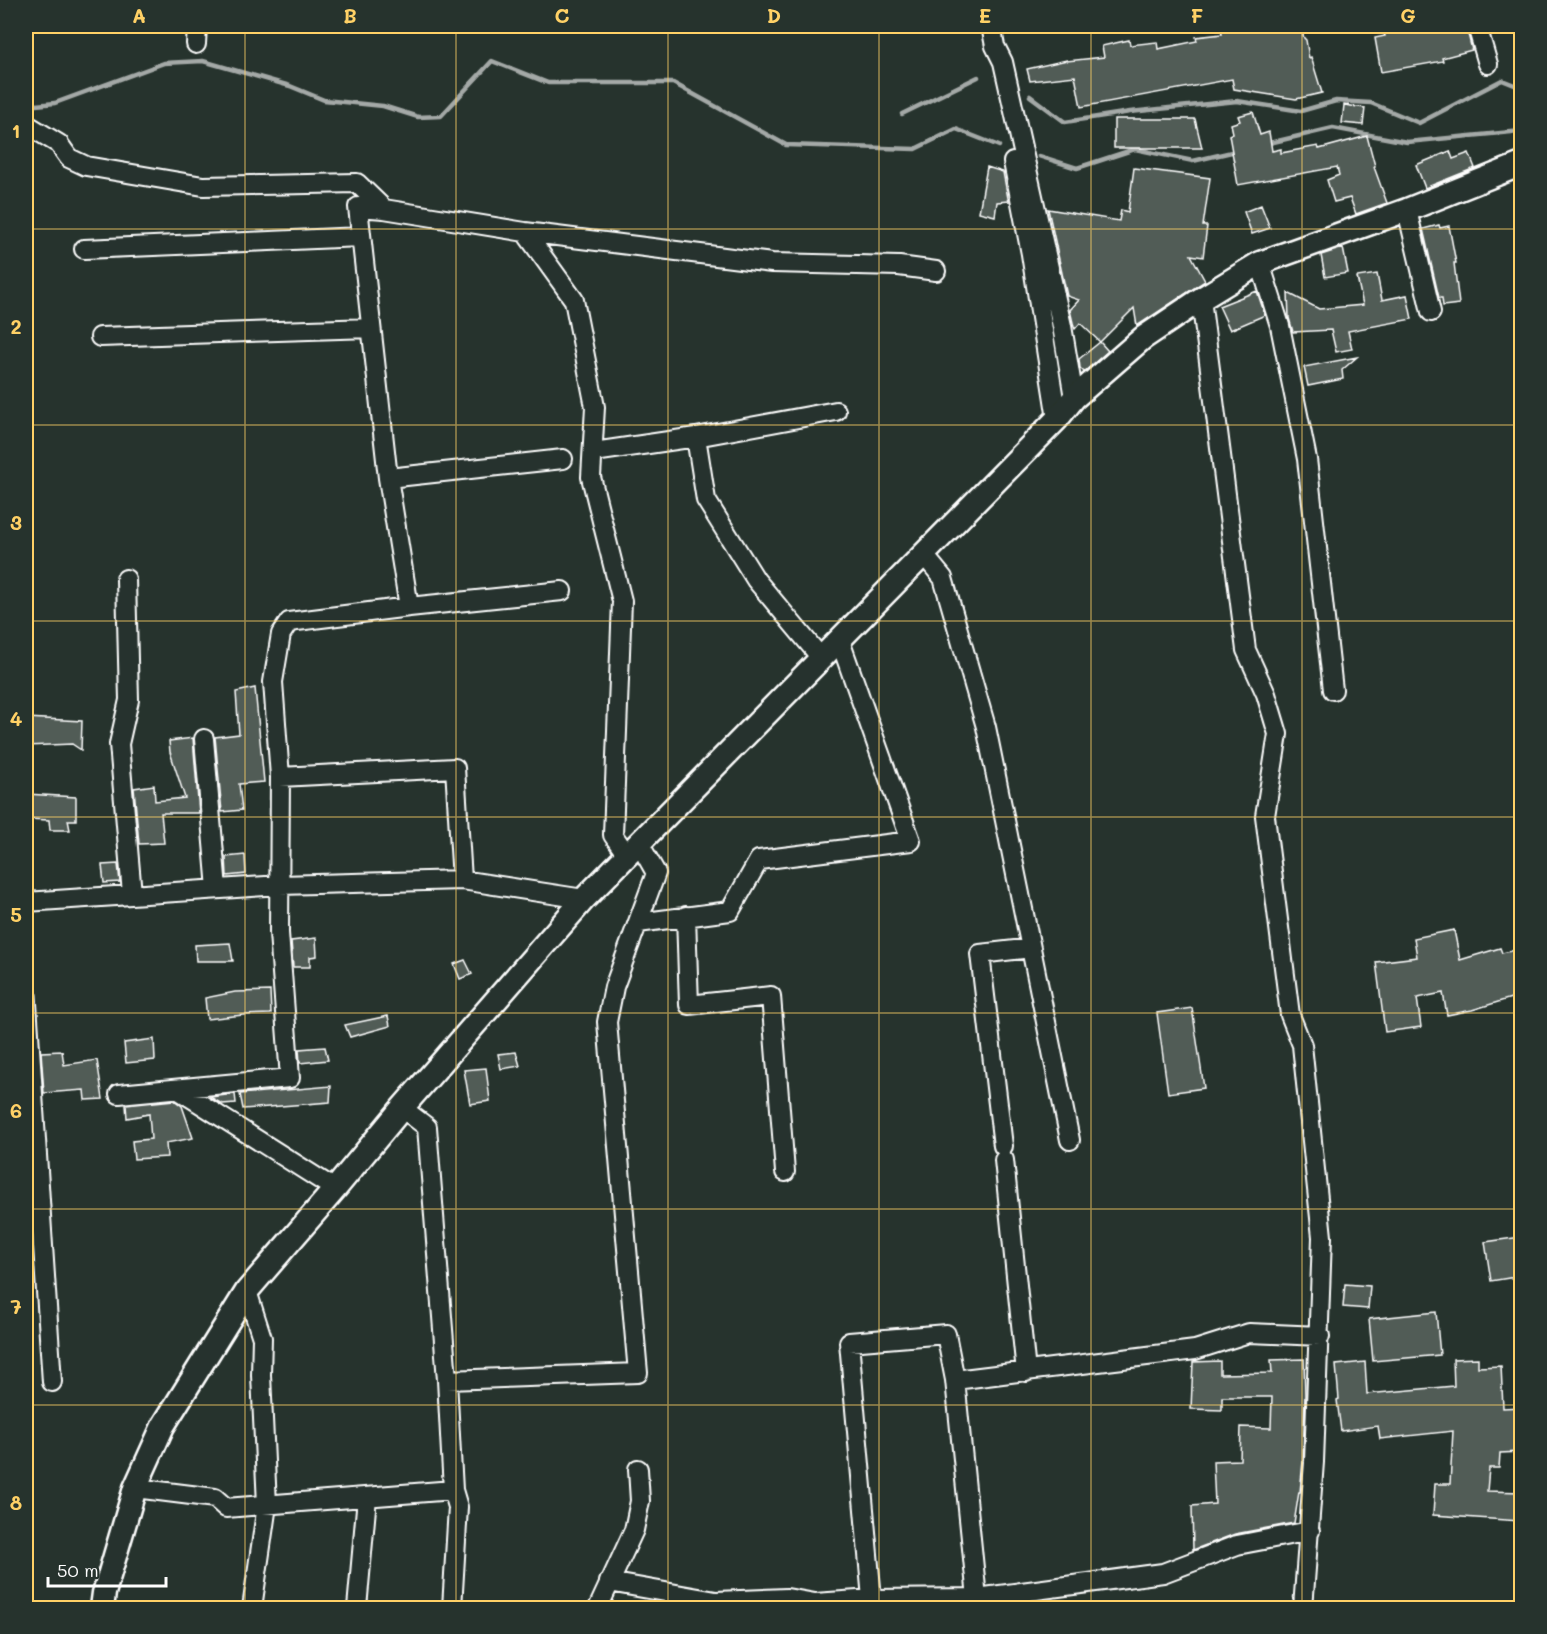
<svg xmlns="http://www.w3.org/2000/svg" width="1547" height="1634" font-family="Mali,sans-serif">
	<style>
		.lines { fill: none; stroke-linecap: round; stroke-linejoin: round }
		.stream { stroke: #a4a9a7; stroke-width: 4.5 }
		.building { fill: #515c57; stroke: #fff; stroke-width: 1.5 }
		.minor-casing { stroke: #fff; stroke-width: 22 }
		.major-casing { stroke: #fff; stroke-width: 27 }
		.minor { stroke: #26332d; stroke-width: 18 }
		.major { stroke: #26332d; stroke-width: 22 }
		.grid { fill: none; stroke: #ffd166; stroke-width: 1.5; stroke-opacity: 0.55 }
		.neatline { fill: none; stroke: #ffd166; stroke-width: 2 }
		.grid-label { font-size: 20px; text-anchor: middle; font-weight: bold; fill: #ffd166 }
	</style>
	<rect width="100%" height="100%" fill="#26332d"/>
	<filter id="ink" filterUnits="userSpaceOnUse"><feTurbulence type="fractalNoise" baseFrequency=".0167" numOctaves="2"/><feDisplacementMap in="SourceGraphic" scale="12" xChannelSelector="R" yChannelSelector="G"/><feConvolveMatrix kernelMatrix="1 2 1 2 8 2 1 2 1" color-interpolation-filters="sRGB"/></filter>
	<g filter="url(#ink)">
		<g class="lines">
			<path class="stream" d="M1030 96 1065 122 1130 112 1237 101 1301 111 1336 101 1371 103 1419 123 1502 80 1522 88
				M26 102 36 105 55 103 164 63 203 61 290 86 324 100 383 106 418 117 441 116 492 61 548 83H673L786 145 915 149 956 129 999 146
				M902 114 978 77
				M1265 144 1333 128 1407 142 1522 131
				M1039 156 1077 168 1135 149 1193 161 1236 151"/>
		</g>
		<path class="building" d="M1236 26H1300L1304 38 1306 40 1309 58 1311 57 1322 93 1296 99 1234 89 1232 79 1081 107 1075 76 1030 81 1027 69 1067 60V61L1104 57 1102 46 1129 40 1130 45 1157 42 1158 49 1197 41 1196 37 1222 34 1221 29Z
			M1382 26H1466L1472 50 1442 58 1443 61 1381 72 1375 38 1385 36Z
			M1344 105 1365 108 1363 125 1342 123Z
			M1253 112 1260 135 1269 132 1272 151 1281 149V153L1318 146 1319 149 1367 136 1375 166 1374 167 1387 203 1356 214 1350 198 1334 202 1327 180 1339 175 1337 167 1238 185 1229 135 1233 133 1231 124 1240 121 1238 116Z
			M1114 119H1195L1202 148H1114Z
			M1450 151 1453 159 1469 153 1475 168 1425 188 1416 165Z
			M987 167 1003 172 1008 198 1009 201 997 202 995 216 979 212Z
			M1134 168 1210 178 1203 226H1207L1203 257 1191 255 1205 281 1137 326 1134 308 1100 342 1080 323 1075 329 1074 327 1070 310 1079 300 1067 296 1048 209 1119 221 1121 210 1128 212Z
			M1261 205 1270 228 1252 234 1244 212Z
			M1439 225 1440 228 1449 226 1456 263H1454L1459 304 1443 306 1442 298H1439L1423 229Z
			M1343 248 1348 273 1325 277 1321 255Z
			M1377 274 1382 300 1407 295 1412 319 1348 331 1352 349 1336 352 1331 330 1293 332 1289 318 1288 293 1319 309 1363 305 1357 277Z
			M1257 291 1265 315 1230 330 1219 306Z
			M1100 342 1108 351 1084 372 1080 368 1079 359Z
			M1357 357 1342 370 1343 379 1308 386 1304 367Z
			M255 688 264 782 239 784 242 810 222 812 215 737 239 734 236 692Z
			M26 718 82 721 81 750 72 744 26 746Z
			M193 738 199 813H161L164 843 139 844 134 788 154 785 155 801 185 798 170 752 169 741Z
			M26 794 76 797V820H68L70 830H50L49 820 28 819Z
			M245 855 246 874 227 876 226 857Z
			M118 864 120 882 104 883 102 865Z
			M1454 930 1460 960 1500 948 1502 953 1521 949V995L1472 1010 1447 1015 1443 993 1417 998 1421 1027 1385 1032 1376 962 1417 957 1414 938Z
			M316 938 317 956 310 957V967H293L291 941Z
			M230 943 233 961H196L195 945Z
			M465 960 472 974 460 979 454 964Z
			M270 991 271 1014 243 1015 207 1019 205 998 235 992Z
			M1192 1008 1204 1088 1168 1093 1157 1013Z
			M388 1016 390 1026 350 1037 345 1025Z
			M154 1039 155 1060 126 1063 124 1043Z
			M325 1047 328 1060 300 1063 299 1049Z
			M62 1051 64 1065 97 1060 103 1099 85 1100 84 1090 44 1093 41 1052Z
			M516 1052 520 1066 501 1069 498 1054Z
			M486 1068 490 1101 470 1104 464 1070Z
			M331 1086 330 1102 243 1109 240 1094Z
			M235 1094 236 1103 222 1104 210 1097Z
			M174 1100 182 1106 193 1138 166 1143 167 1157 134 1159 132 1141 151 1139 149 1114 127 1118 126 1105Z
			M1521 1237V1276L1491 1281 1485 1242Z
			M1345 1284 1370 1286 1368 1309 1343 1307Z
			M1436 1312 1440 1355 1373 1361 1369 1319Z
			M1478 1358V1367L1501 1366 1503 1408 1521 1407V1452L1500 1453 1499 1468H1489L1487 1491 1521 1492 1520 1521 1433 1515 1435 1484H1450L1453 1431 1380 1439 1378 1426 1341 1431 1337 1400 1339 1399 1336 1365 1365 1362 1367 1394 1454 1386 1453 1359Z
			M1304 1359 1305 1395 1303 1461 1300 1492H1299L1294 1523 1235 1534 1193 1550 1192 1506 1215 1504 1213 1461 1240 1460 1241 1427 1271 1428 1272 1397H1222V1410L1191 1409 1193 1362 1220 1361V1374L1272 1373 1271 1360Z"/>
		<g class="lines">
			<g class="minor-casing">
				<path id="minor" d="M991 26 995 46 1003 62 1062 326 1074 398
					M1477 26 1488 64
					M196 44 197 26
					M26 124 59 144 69 158 86 166 203 186 357 183 384 209 525 232 772 263 899 266 936 271
					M1013 162 1031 254 1057 419
					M384 209 358 207 388 478 409 607
					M1407 210 1431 312
					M525 232 574 300 595 407 591 477 622 601 613 835 627 855
					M84 249 361 237
					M1260 263 1280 326 1307 459 1333 690
					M1201 299 1246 650 1266 694 1278 734 1265 816 1290 1015 1302 1045 1322 1237 1314 1462 1303 1608
					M100 337 371 328
					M696 437 706 500 756 580 822 659
					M594 452 696 437 836 411
					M388 478 563 459
					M924 555 943 578 986 727 1070 1140
					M126 579 129 700 119 744 132 894
					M204 739 217 889
					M280 777 455 768 462 880
					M26 902 280 885 462 880 584 899
					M686 916 689 1005 771 996 785 1172
					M638 923 730 911 759 860 911 841 840 641
					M26 988 52 1382
					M177 1089 335 1189
					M119 1094 290 1078 279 933 280 777 273 682 281 634 289 622 409 607 562 591
					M402 1108 427 1127 447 1380 453 1490 458 1507 452 1608
					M1003 1146 980 954 1031 948
					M1004 1160 1026 1372
					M247 1291 262 1338 261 1375 267 1505 252 1608
					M447 1380 638 1373 607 1022 614 987 656 873 639 843
					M955 1380 1195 1350 1249 1333 1320 1336
					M135 1488 215 1498 226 1508 453 1490
					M609 1582 716 1601 787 1598 815 1603 872 1599 977 1598 1163 1573 1237 1545 1310 1531
					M872 1599 849 1342 946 1334 955 1380 977 1598
					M357 1608 367 1497
					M598 1608 634 1530 640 1501 638 1469"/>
			</g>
			<g class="major-casing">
				<path id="major" d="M102 1608 104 1593 135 1488 163 1426 247 1291 335 1189 402 1108 584 899 1057 419 1074 398 1143 338 1201 299 1260 263 1407 210 1522 164"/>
			</g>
			<use href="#minor" class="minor"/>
			<use href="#major" class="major"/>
		</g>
	</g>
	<path class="grid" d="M245 26V1608M456 26V1608M668 26V1608M879 26V1608M1091 26V1608M1302 26V1608M26 229H1522M26 425H1522M26 621H1522M26 817H1522M26 1013H1522M26 1209H1522M26 1405H1522"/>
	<rect width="1547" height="1634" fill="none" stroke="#26332d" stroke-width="66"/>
	<path d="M48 1577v9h118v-9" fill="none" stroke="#ffffff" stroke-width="3"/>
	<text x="57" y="1577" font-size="18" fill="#ffffff" stroke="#26332d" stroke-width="4.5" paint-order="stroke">50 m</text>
	<rect x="33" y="33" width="1481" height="1568" class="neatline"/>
	<g class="grid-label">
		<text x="139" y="23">A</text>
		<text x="350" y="23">B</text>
		<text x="562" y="23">C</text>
		<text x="774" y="23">D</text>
		<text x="985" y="23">E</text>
		<text x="1197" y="23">F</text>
		<text x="1408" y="23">G</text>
		<text x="16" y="138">1</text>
		<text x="16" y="334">2</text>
		<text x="16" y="530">3</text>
		<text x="16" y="726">4</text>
		<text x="16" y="922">5</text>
		<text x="16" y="1118">6</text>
		<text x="16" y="1314">7</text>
		<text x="16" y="1510">8</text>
	</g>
</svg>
